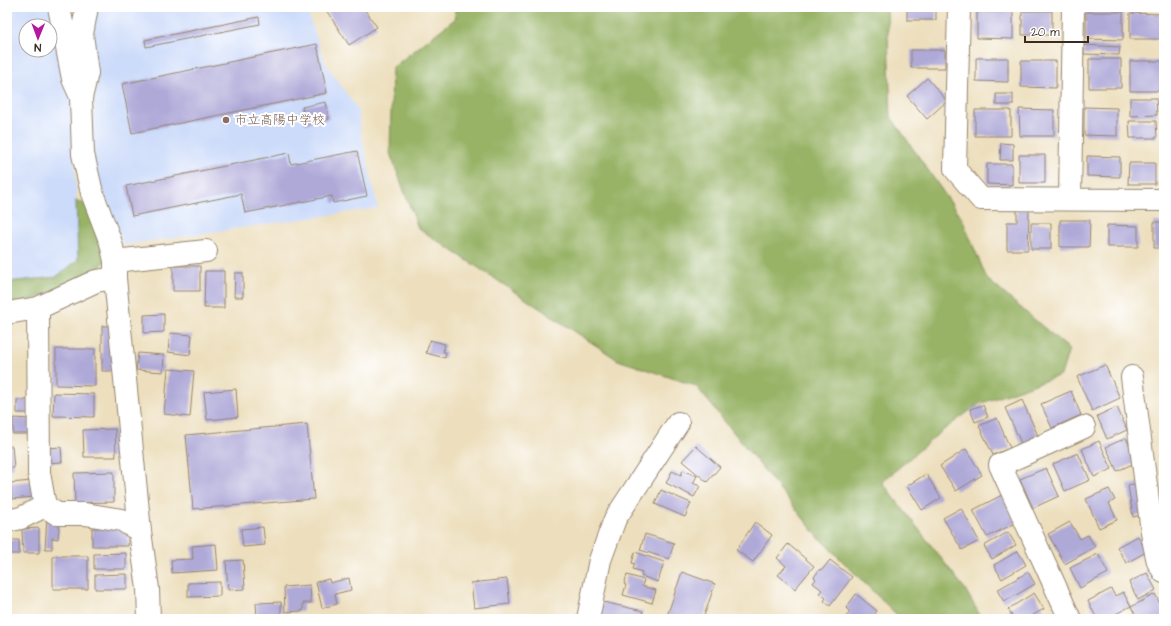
<svg xmlns="http://www.w3.org/2000/svg" width="1171" height="626" font-family="'Architects Daughter','Klee One',sans-serif">
	<style>
		.built { fill: #ccdbfa; fill-rule: evenodd }
		.forest { fill: #98b366; stroke: #6a6e42 }
		.building { fill: #afa9d8 }
		.lines { fill: none; stroke-linecap: round; stroke-linejoin: round }
		.minor-casing { stroke: #94846e; stroke-width: 24 }
		.minor { stroke: #fff; stroke-width: 22 }
		.education-dot { fill: #8d6e63; stroke: #fff; stroke-width: 1.5 }
		.labels { text-anchor: middle; dominant-baseline: central; stroke-width: 4; stroke-linejoin: round; paint-order: stroke }
		.education-label { font-size: 13px; fill: #785e54; stroke: #fff; text-anchor: start }
	</style>
	<rect width="100%" height="100%" fill="#fff"/>
	<filter id="ink" filterUnits="userSpaceOnUse"><feTurbulence type="fractalNoise" baseFrequency=".025" numOctaves="2"/><feDisplacementMap in="SourceGraphic" scale="8" xChannelSelector="R" yChannelSelector="G"/><feConvolveMatrix kernelMatrix="1 2 1 2 8 2 1 2 1" color-interpolation-filters="sRGB"/></filter>
	<filter id="wash" filterUnits="userSpaceOnUse"><feTurbulence type="fractalNoise" baseFrequency=".012" numOctaves="4" result="noise"/><feDisplacementMap in="SourceGraphic" scale="16" xChannelSelector="R" yChannelSelector="G"/><feGaussianBlur stdDeviation="0.9" result="paint"/><feColorMatrix in="noise" values="0 0 0 0 0 0 0 0 0 0 0 0 0 0 0 0 0 1.4 0 .05"/><feComposite in="paint" operator="in"/></filter>
	<g filter="url(#wash)">
		<rect width="100%" height="100%" fill="#eddfbd"/>
		<path class="built" d="M7 7H50L72 88 79 260 56 277 7 282ZM26 26H50V50H26Z
			M91 7H306L325 62 358 110 360 130 378 208 124 245 103 197 91 154 95 82Z"/>
		<path class="forest" d="M454 7H887L891 117 962 219 987 279 1069 349 1061 375 979 404 938 434 882 482 965 589 982 619H901L820 539 696 386 618 360 418 228 390 153 392 68 456 18Z
			M76 200 86 205 106 261 96 271 34 299 7 303V282L56 277 78 260Z"/>
		<g id="blocks">
			<path class="building" d="M282 7H298V8L283 11Z
				M324 7H363L377 27 349 45Z
				M907 7H936V20H907Z
				M1022 11H1052V35H1022Z
				M977 12H1013V39L977 38Z
				M1086 12H1123V40L1086 39Z
				M1130 13 1164 14V39H1130Z
				M259 17 260 24 146 47 145 40Z
				M317 44 327 93 132 133 122 84Z
				M1084 45 1120 47 1119 55 1084 54Z
				M911 50H945V68H911Z
				M976 58H1008V82L976 81Z
				M1089 59H1121V88H1089Z
				M1021 61H1056V88L1021 87Z
				M1130 61H1163L1164 91H1130Z
				M927 78 947 101 927 119 907 96Z
				M996 94H1013V105H996Z
				M1130 98H1156L1157 115 1130 116Z
				M326 102 329 119 305 124 302 107Z
				M1084 107 1117 108V136L1084 135Z
				M1019 109 1054 110V136H1020Z
				M975 110H1011V136H975Z
				M1129 121H1156L1157 138H1130Z
				M1001 143 1013 144V160H1000Z
				M357 151 367 196 333 203 332 196 245 213 241 194 132 216 126 186 289 153 291 164Z
				M1019 155H1045V183H1019Z
				M1087 156 1120 157V177L1087 176Z
				M1129 163H1155V184H1128Z
				M987 164H1012V185L987 184Z
				M1017 210H1029L1028 250H1007V222H1017Z
				M1060 220H1090L1089 247H1060Z
				M1154 222H1164V248H1154Z
				M1031 223H1051V249H1031Z
				M1107 225 1138 226V247H1107Z
				M173 266H200V291H173Z
				M205 271H224V308H204Z
				M235 273H243V297H234Z
				M164 314V332L144 333V315Z
				M102 326H114L118 371H102Z
				M170 333 192 335 190 355 168 352Z
				M430 340 445 344 443 352H446L445 358 426 353Z
				M56 349H95V386L56 385Z
				M138 353 164 355 163 372 136 370Z
				M1105 365 1120 398 1092 411 1077 377Z
				M168 369 194 371 190 417 164 414Z
				M236 389 238 417 207 420 204 392Z
				M1071 391 1081 415 1052 428 1041 404Z
				M54 393 94 394V417L53 416Z
				M17 400H31V413H17Z
				M1022 400 1039 438 1022 445 1005 408Z
				M983 405 988 417 975 422 970 409Z
				M1117 407 1127 430 1107 439 1097 416Z
				M13 418 31 419V434H13Z
				M997 418 1010 448 993 455 979 426Z
				M307 424 314 499 193 509 186 435Z
				M115 429 116 457H84L83 430Z
				M1126 438 1137 462 1117 471 1106 447Z
				M1099 441 1112 469 1094 477 1082 449Z
				M12 446 14 468 7 469V447Z
				M696 446 720 467 707 482 682 461Z
				M61 447 62 462 48 463V448Z
				M966 449 982 475 956 491 940 466Z
				M1078 453 1090 480 1065 491 1053 464Z
				M1046 468 1059 496 1033 508 1020 479Z
				M683 470 697 476 693 483 700 486 694 497 666 483 672 471 681 475Z
				M114 472V502L75 503 74 473Z
				M926 474 941 498 922 510 907 486Z
				M32 481 34 497 12 499 10 483Z
				M1140 483 1146 514 1133 517 1128 485Z
				M1109 489 1115 500 1109 503 1117 520 1099 528 1086 499Z
				M661 490 691 503 685 517 655 504Z
				M1002 495 1016 523 987 537 973 510Z
				M961 508 979 541 962 550 943 518Z
				M47 517H60L58 539 52 538V549H45Z
				M755 522 772 535 753 562 736 550Z
				M1070 522 1080 539 1088 535 1095 547 1065 564 1048 534Z
				M263 527 265 545 243 547 241 529Z
				M39 528V553H23L22 529Z
				M92 528H128V546H92Z
				M1008 532 1016 545 992 559 984 546Z
				M645 534 674 543 669 559 640 550Z
				M1138 536 1146 552 1126 563 1117 547Z
				M7 540H19V554H7Z
				M216 544 218 570 172 573 171 560 193 559 192 546Z
				M788 544 814 566 795 589 778 575 786 566 777 558Z
				M1018 551 1026 565 1002 579 994 565Z
				M635 552 664 562 658 582 641 576 642 572 633 569 635 564 632 563Z
				M126 553V569H94V554Z
				M1098 554 1108 573 1080 588 1070 568Z
				M53 556H88V589H53Z
				M243 560 245 589 228 590 226 561Z
				M830 560 852 577 830 606 824 601 826 598 819 593 822 590 813 583 816 579 814 577 820 569 822 570Z
				M682 572 715 584 703 619H666Z
				M1028 572 1035 584 1004 602 997 590Z
				M1147 573 1156 590 1138 600 1129 582Z
				M127 574V589H95V575Z
				M627 575 644 580 642 586 656 590 652 603 623 595 626 585 624 584Z
				M349 578 351 590 335 594 337 604 322 608 316 582 329 579 330 583Z
				M507 579 510 604 474 608 471 583Z
				M220 582V596L188 597V583Z
				M310 585 311 603H303V611L285 612 284 587Z
				M1111 589 1115 596 1123 592 1131 606 1106 619H1097L1088 601Z
				M1034 593 1044 609 1026 619H1014L1008 609Z
				M856 594 877 611 871 619H844L850 612 846 608Z
				M1155 594 1164 612V616L1159 619H1138L1131 607Z
				M281 602V619H257L256 603Z
				M603 602 643 611 641 619H599Z"/>
		</g>
	</g>
	<g filter="url(#ink)">
		<use href="#blocks" fill-opacity="0" stroke="#94846e" stroke-width="1"/>
		<g class="lines">
			<g class="minor-casing">
				<path id="minor" d="M59 7 73 79 81 97
					M87 7 82 34 87 73 81 98 83 154 92 193 111 243 115 261V278L140 531 148 589 149 619
					M959 7 955 169 981 199 1164 200
					M1070 199 1073 7
					M115 261 206 251
					M38 308 39 473 45 506 57 514H85L122 520 140 531
					M7 313 38 308 96 281 115 278
					M1132 377 1153 539 1158 562 1164 572
					M7 521 21 518 45 506
					M588 619 600 560 615 519 678 423
					M1070 619 1000 465 1084 427"/>
			</g>
			<use href="#minor" class="minor"/>
		</g>
	</g>
	<circle class="education-dot" cx="226" cy="120" r="4"/>
	<g class="labels">
		<g class="education-label">
			<text x="234" y="120">市立高陽中学校</text>
		</g>
	</g>
	<rect width="1171" height="626" fill="none" stroke="#fff" stroke-width="24"/>
	<g transform="translate(38 38) rotate(181)"><circle r="19" fill="#ffffff" stroke="#b1aaa5"/>
	<path d="M0-3L7 15L0 10L-7 15Z" fill="#b5179e"/>
	<text y="-6" font-size="11" font-weight="bold" text-anchor="middle" fill="#3b2a1e">N</text>
	</g>
	<path d="M1025 36v6h63v-6" fill="none" stroke="#3b2a1e" stroke-width="2"/>
	<text x="1031" y="36" font-size="12" fill="#3b2a1e" stroke="#ffffff" stroke-width="3" paint-order="stroke">20 m</text>
</svg>
